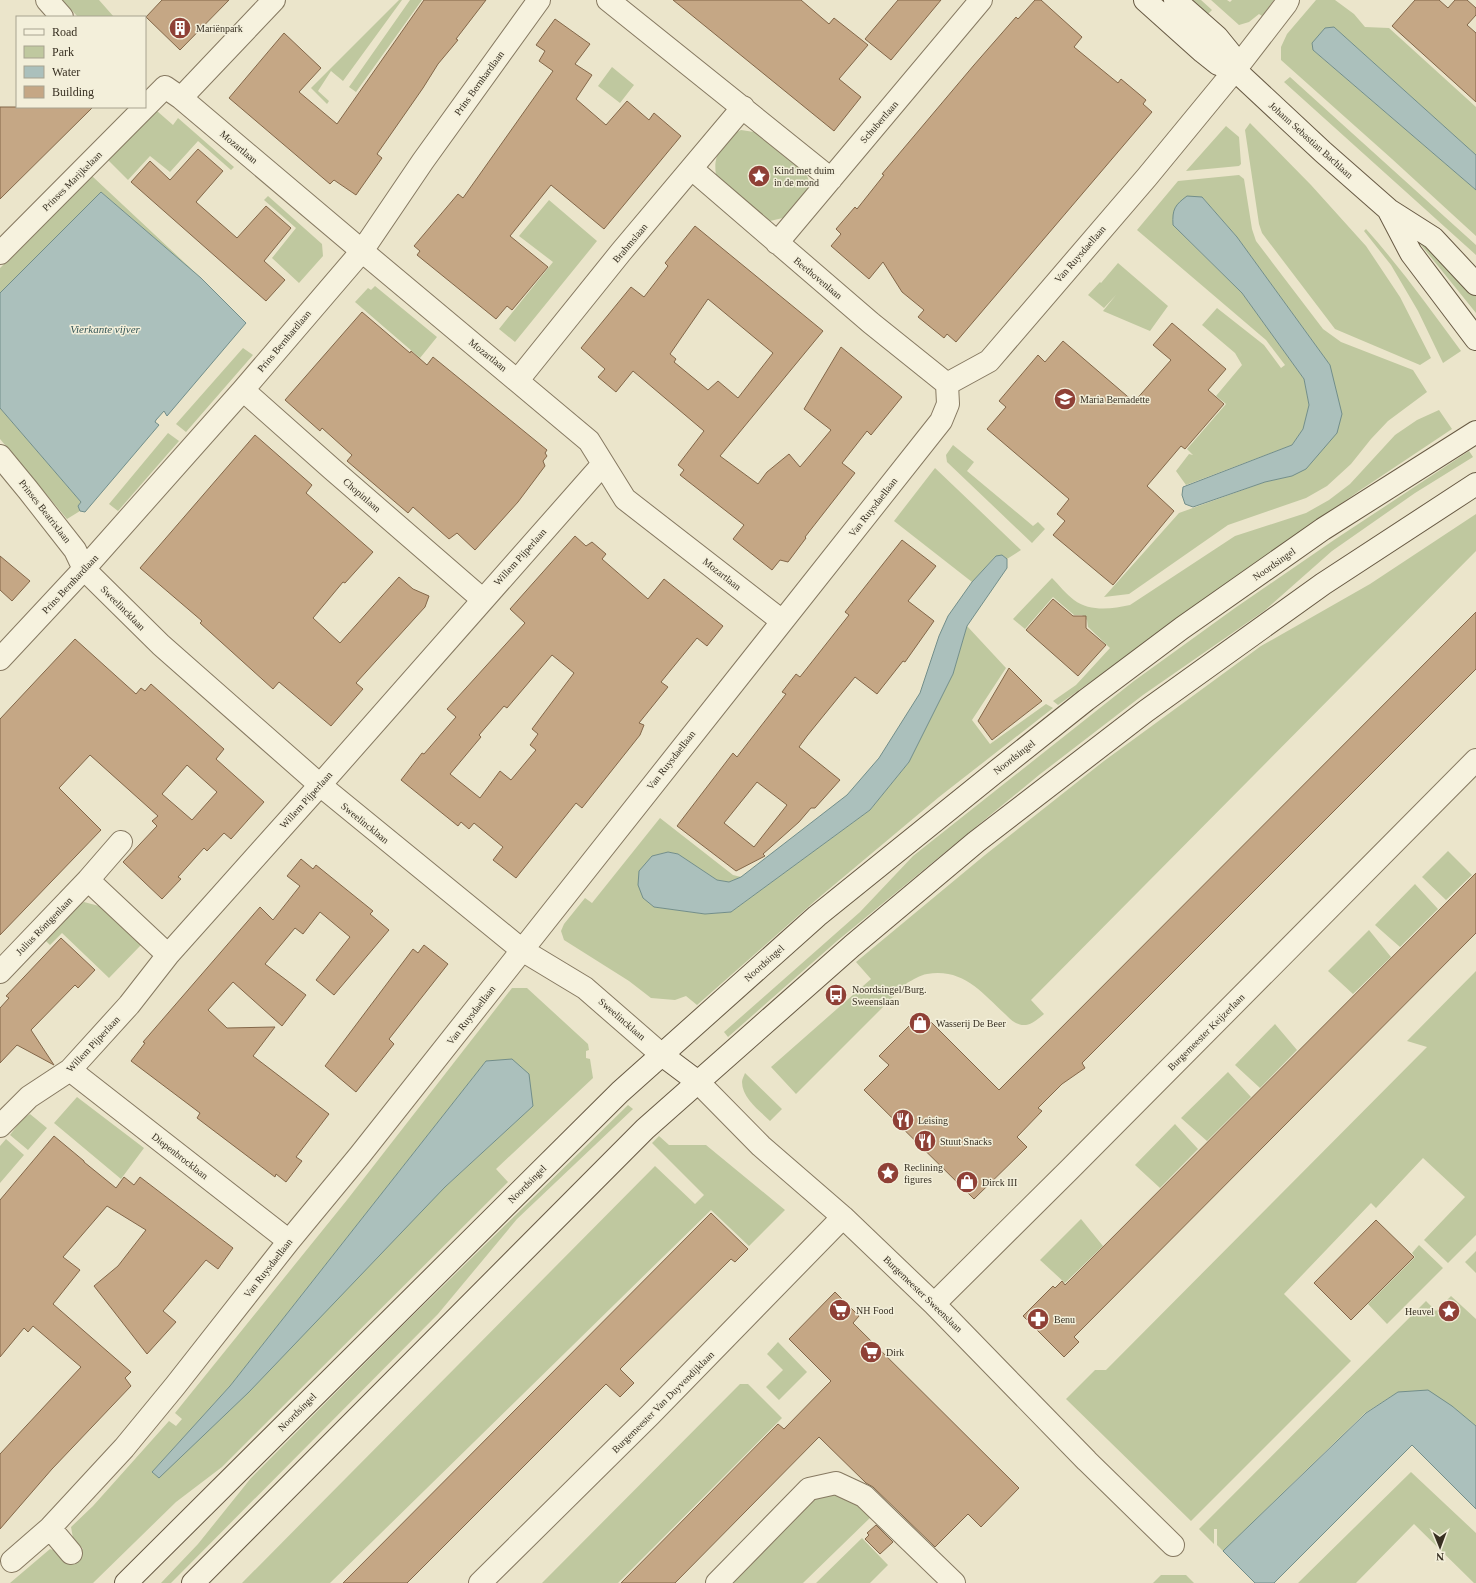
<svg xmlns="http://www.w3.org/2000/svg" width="1476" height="1583" font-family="Georgia,serif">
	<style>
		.green { fill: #bfc89f; fill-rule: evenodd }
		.water { fill: #abc0bc; stroke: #728e8a }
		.building { fill: #c5a785; stroke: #836749; fill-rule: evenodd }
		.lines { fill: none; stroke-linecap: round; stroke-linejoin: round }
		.street-casing { stroke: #867961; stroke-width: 24 }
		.secondary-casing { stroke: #685a44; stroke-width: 24 }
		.street { stroke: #f6f2de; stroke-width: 22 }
		.secondary { stroke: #f6f2de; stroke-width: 22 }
		.labels { text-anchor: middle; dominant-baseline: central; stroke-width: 3; stroke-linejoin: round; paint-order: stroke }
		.poi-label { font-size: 10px; fill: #383022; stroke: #f3efda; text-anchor: start }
		.street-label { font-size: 10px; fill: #383022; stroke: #f3efda }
		.water-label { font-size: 11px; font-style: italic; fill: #335556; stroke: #f3efda }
	</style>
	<rect width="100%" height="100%" fill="#ebe5cb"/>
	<path class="green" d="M62 0H99L114 17H78Z
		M399 0H402L343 81 331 71 318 91 329 101 327 104 311 88Z
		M410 0H422L356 92 349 87Z
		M1192 0H1201L1212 10 1208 14Z
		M1211 0H1227L1230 2 1232 0H1274L1262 16 1259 14 1249 22 1239 25Z
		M1316 0H1335L1354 14 1365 27 1389 28 1476 107V155L1334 27 1313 50 1476 190V236L1392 159 1281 60V47L1287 34Z
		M612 67 634 85 620 103 598 86Z
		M1290 77 1476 245V255L1284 82Z
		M157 111 173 125 178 118 234 167 231 170 198 141 170 172 150 156 128 180 108 160Z
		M1250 123 1311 185 1366 246 1400 297 1431 358 1420 365 1335 329 1262 233 1259 224 1245 130Z
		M1226 126 1239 137 1241 164 1239 166 1186 171Z
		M741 130 754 132 806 173 809 181 807 191 787 217 770 221 765 219 717 179C711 158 722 139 741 130Z
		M1239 175 1244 179 1252 229 1256 241 1323 329 1341 342 1413 370 1427 392 1388 421 1371 439 1351 464 1327 486 1306 498 1228 525 1129 594 1104 597 1179 513 1265 482 1292 476 1330 365 1237 237 1202 197 1182 234 1242 293 1304 379 1309 405 1303 429 1292 445 1186 485 1176 471 1189 454 1193 455 1187 449 1226 404 1216 396 1242 365 1235 353 1202 325 1217 308 1264 345 1281 368 1285 365 1266 340 1137 230 1178 181Z
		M92 176 201 278 101 192 0 293V268Z
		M268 196 322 244 323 256 299 283 272 258 296 228 264 200Z
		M549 200 597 241 515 342 499 329 553 262 519 236Z
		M1411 228 1476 294V313L1417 240Z
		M1366 229C1400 267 1431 310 1461 351L1443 363 1418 311 1391 265 1364 231Z
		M1118 263 1168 306 1150 331 1103 311 1116 295 1109 289 1116 295 1104 308 1088 295 1100 282 1101 283Z
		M375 286 437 337 420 358 355 302 368 288 371 290Z
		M243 348 253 355 186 432 176 424Z
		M0 408 81 502 78 506 80 511 67 519 0 439Z
		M1439 410 1452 429 1359 491 1058 705 1053 701 1076 685 1110 648 1088 627 1087 620 1082 615H1074L1053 597 1025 629 1013 619 1052 578C1059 585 1066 594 1074 600 1090 612 1112 609 1130 605L1235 536 1306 513 1329 500 1350 484 1395 435 1417 420Z
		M168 433 179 441 118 511 109 504Z
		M953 445 974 462 967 471 1033 526 1038 522 1045 529 1032 543 947 462 946 455Z
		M1469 451 1473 457 1415 493 1332 551 1264 611 1143 695 1039 775 837 941 728 1037 724 1032 860 912 913 856 1134 681 1235 608 1334 540Z
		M935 468 1021 550 1007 559 1002 555 996 556 972 582 894 521Z
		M1476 514V551L1031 1000 1044 1014C1039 1018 1033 1024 1026 1025 1017 1026 1011 1020 1005 1014 981 992 963 968 927 974 920 975 913 980 907 983L796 1094 771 1067 871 979 856 962 985 855 1104 761 1261 646 1370 584Z
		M967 626 1006 668 972 720 990 744 1046 704 1053 708 939 797 816 900 697 1005 686 996 675 1000 651 998 629 981 564 940 561 931 564 924 585 898 592 903 660 818 733 875 741 877 729 882 717 880 678 854 668 852 652 856 654 907 705 914 731 912 870 810 909 762 953 674Z
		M1448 851 1472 875 1446 900 1422 877Z
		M1415 884 1438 909 1400 947 1375 925Z
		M84 902 99 906 141 945 109 978 62 933 50 945 44 939 73 907Z
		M1369 930 1391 957 1353 994 1328 971Z
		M1476 971V1235L1448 1263 1424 1240 1465 1197 1423 1158 1376 1208 1371 1203 1284 1294 1351 1361 1191 1521 1066 1399 1095 1370H1106L1427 1047 1407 1041Z
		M512 988H527L588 1044 589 1050 586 1051V1058L590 1059 593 1078 496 1169 508 1182 222 1467 176 1502 93 1583H10L50 1549 61 1553 70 1563 83 1549 73 1538 71 1527 93 1506 169 1421 176 1426 182 1419 175 1413 347 1200ZM486 1061 533 1106 445 1187 152 1472 230 1386Z
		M1275 1024 1297 1050 1260 1088 1235 1065Z
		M1228 1072 1251 1097 1207 1141 1181 1118Z
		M745 1073 782 1109 770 1121C760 1111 742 1098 742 1082 742 1079 744 1076 745 1073Z
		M77 1097 144 1148 121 1179 54 1123Z
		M628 1105 633 1109 517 1219 438 1314 171 1583H161L198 1544 251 1478 397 1331Z
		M30 1114 47 1128 28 1150 10 1135 22 1119Z
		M1175 1124 1198 1149 1160 1188 1135 1165Z
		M659 1136 669 1145H706L785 1210 749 1246 711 1210 330 1583H242L655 1166 695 1204 704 1195 652 1143Z
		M6 1139 24 1155 0 1183V1146Z
		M1081 1219 1103 1246 1065 1283 1040 1260Z
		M1419 1245 1443 1268 1387 1324 1368 1304 1415 1257 1412 1253Z
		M1476 1251V1273L1465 1262Z
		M1451 1296 1476 1319V1426L1452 1406 1398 1392 1365 1413 1223 1551 1217 1545V1529H1214V1544L1199 1529 1426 1301 1436 1311Z
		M778 1342 807 1372 779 1400 766 1387 783 1370 767 1354Z
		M740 1384H748L782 1418 618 1583H542Z
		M1411 1472 1476 1533V1583H1474L1414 1524 1356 1583H1298Z
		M837 1493 874 1514 803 1583H728L813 1499Z
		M862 1538 888 1565 870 1583H816Z
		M1161 1575H1186L1194 1583H1153Z"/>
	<path class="water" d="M1334 27 1476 155V190L1313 50 1312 43 1325 28Z
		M101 192 201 278 246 323 167 416 164 411 156 420 155 422 159 425 85 512 80 511 78 506 81 502 0 408V293Z
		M1187 196 1202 197 1237 237 1330 365 1342 414 1337 433 1306 469 1292 476 1265 482 1193 507 1185 504 1182 495 1183 487 1292 445 1303 429 1309 405 1304 379 1242 293 1173 225C1172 209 1175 205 1187 196Z
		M1002 555 1007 559V568L967 626 953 674 909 762 870 810 731 912 705 914 654 907 643 898 638 885 639 871 652 856 668 852 678 854 717 880 729 882 741 877 847 795 879 758 920 693 939 636 948 616 972 582 996 556Z
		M512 1059 529 1074 533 1106 445 1187 249 1392 159 1478 152 1472 230 1386 486 1061Z
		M1428 1390 1452 1406 1476 1426V1509L1412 1445 1274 1583H1255L1223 1551 1366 1413 1398 1392Z"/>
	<path class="building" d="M162 0H229L180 50 146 17Z
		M424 0H486L456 39 458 40 438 64 423 88 377 154 382 158 356 195 334 180 330 184 229 98 284 33 321 68 299 92 337 124Z
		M673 0H801L829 24 834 18 868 45 839 79 861 97 834 131Z
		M898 0H941L891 60 865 39Z
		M1035 0H1041L1082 37 1074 47 1118 83 1121 79 1146 100 1143 104 1152 112 956 342 947 334 944 338 918 317 924 310 902 292 883 262 869 279 831 246 841 234 836 229 855 207 857 209 884 175 882 174 974 65 1016 17 1018 19Z
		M1415 0H1439L1448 8 1455 0H1467L1476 8V15L1467 25 1476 33V102L1392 26Z
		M555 19 590 44 575 64 592 75 576 99 606 125 627 101 649 120 654 113 681 136 604 229 551 185 510 236 548 267 512 310 507 306 496 319 417 255 420 251 414 246 458 194 463 198 553 71 539 61 545 51 536 45Z
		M0 107H93L0 199Z
		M198 149 223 171 196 202 237 238 266 206 291 228 264 261 285 280 266 301 131 182 150 161 170 180Z
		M695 226 823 331 720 456 758 484 767 472 789 454 800 467 831 430 804 409 841 347 902 397 871 435 867 431 842 463 855 473 805 537 806 538 788 562 780 560 772 570 733 539 744 525 680 475 684 470 678 465 704 431 633 371 616 392 598 377 605 369 581 348 631 287 644 297 668 266 665 263ZM708 299 773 353 738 398 718 381 708 390 674 362 676 359 670 354Z
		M362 312 410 353 411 351 427 365 433 357 547 450 545 453 547 456 543 461 545 466 518 502 475 550 457 533 449 539 413 507 408 513 347 461 352 455 322 428 320 431 285 400Z
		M1172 323 1226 369 1208 390 1224 404 1185 449 1181 446 1147 486 1174 511 1113 585 1053 535 1065 521 1057 514 1069 499 987 429 1006 407 999 401 1038 355 1045 362 1063 341 1134 402 1171 360 1153 345Z
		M255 435 312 485 306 493 373 552 345 583 343 582 313 618 340 643 399 577 413 589 429 596 425 607 356 683 363 689 331 726 279 682 273 689 200 623 202 621 140 568Z
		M575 536 586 546 592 542 606 554 602 559 648 599 664 579 723 626 707 646 697 638 661 682 668 687 639 723 644 725 640 735 582 808 576 803 516 878 493 860 503 847 474 823 469 829 461 822 458 826 401 780 422 753 424 754 456 717 447 709 525 623 510 609ZM552 655 574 673 532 729 538 734 530 745 536 750 511 780 500 771 480 798 450 774 481 737 479 735 504 706 507 708Z
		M902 540 936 566 908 601 934 621 905 662 903 661 877 694 855 677 807 736 799 747 840 780 815 808H811L799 822 763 854 765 856 736 871 677 826 733 753 737 757 761 726 786 694 782 692 796 674 800 677 849 615 845 612ZM757 782 787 805 754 847 724 823Z
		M0 556 30 581 12 601 0 590Z
		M1053 599 1073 616H1086V628L1106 645 1078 676 1026 630Z
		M1476 612V669L1082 1063 1085 1068 1062 1084 1038 1108 1042 1111 1017 1137 1027 1147 974 1199 864 1090 889 1065 879 1056 922 1013 999 1090Z
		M75 639 136 694 141 688 145 691 151 684 224 749 216 759 264 802 231 839 224 833 207 851 204 848 178 877 181 879 162 899 123 862 157 826 152 821 158 816 90 755 59 788 101 830 0 935V719ZM187 765 217 792 192 820 162 794Z
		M1009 668 1042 701 992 740 978 721Z
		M301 859 313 869 316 865 373 911 370 914 389 930 334 995 316 980 350 937 320 912 303 934 295 928 265 964 306 995 282 1026 233 982 208 1010 227 1028 275 1027 253 1056 329 1114 296 1157 302 1161 286 1182 276 1174 275 1177 197 1118 200 1113 131 1061 145 1043 143 1042 260 907 273 920 300 886 287 876Z
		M1476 873V933L1074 1337 1079 1342 1064 1357 1023 1316 1053 1286 1055 1288 1062 1281 1065 1285Z
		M61 938 95 970 78 988 75 985 31 1030 54 1065 17 1045 0 1063V1008L9 998 6 996Z
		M424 945 448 964 389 1039 394 1044 356 1092 325 1066 413 949 418 953Z
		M54 1136 84 1161V1162L116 1188 124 1177 134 1185 140 1177 233 1248 218 1269 206 1260 163 1311 176 1322 147 1354 94 1286 118 1266 146 1230 107 1206 63 1257 80 1270 53 1304 131 1372 125 1378 131 1386 52 1469 0 1529V1454L81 1367 33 1326 28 1332 24 1328 0 1357V1200Z
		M711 1213 748 1249 735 1262 731 1259 620 1369 634 1383 620 1397 606 1384 407 1583H343Z
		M1376 1220 1414 1257 1351 1320 1314 1283Z
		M835 1292 859 1316 853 1323 1019 1488 981 1527 968 1514 935 1547 873 1487 866 1483 819 1437 675 1583H621L778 1424 784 1429 831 1381 789 1339Z
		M876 1525 893 1542 880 1554 865 1539 869 1535 867 1533Z"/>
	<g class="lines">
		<g class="street-casing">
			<path id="street" d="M47 0 62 17
				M608 0 831 179
				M181 98 274 0
				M692 169 871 323 947 384
				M777 243 981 0
				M0 253 165 87 181 98 362 251 589 441 625 499 782 621
				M518 380 621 252 743 107
				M947 384 989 361 1147 177 1235 70 1286 4 1288 0
				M243 390 332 469 482 599
				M0 456 28 490 75 550 84 569 161 645 320 785 522 950 585 988 662 1055
				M0 659 84 569 243 390 362 251 423 161 539 0
				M88 880 168 955
				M0 972 88 880 121 842
				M70 1070 289 1241
				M698 1082 761 1146 843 1217 934 1304 1087 1461 1173 1545
				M0 1126 29 1097 70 1070 129 1005 168 955 320 785 603 464
				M934 1304 1069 1170 1476 760
				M50 1528 71 1553
				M12 1561 50 1528 124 1448 175 1386 289 1241 360 1155 941 421 948 404 947 384
				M480 1583 650 1415 843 1217
				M717 1583 809 1489 836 1483 864 1496 954 1583"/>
		</g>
		<g class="secondary-casing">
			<path id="secondary" d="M1145 0 1203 52 1218 64 1235 70 1323 152 1389 210 1433 238 1476 284
				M1175 0 1217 37 1230 53 1235 70
				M1389 211 1411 253 1476 339
				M662 1055 698 1082
				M126 1583 620 1092 817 916 993 774 1086 700 1182 628 1323 529 1476 432
				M193 1583 645 1129 852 946 976 842 1146 711 1323 584 1476 484"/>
		</g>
		<use href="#street" class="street"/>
		<use href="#secondary" class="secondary"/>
	</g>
	<defs>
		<g id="building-disc" transform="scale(1.15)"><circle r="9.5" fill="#8f4036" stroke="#f3efda"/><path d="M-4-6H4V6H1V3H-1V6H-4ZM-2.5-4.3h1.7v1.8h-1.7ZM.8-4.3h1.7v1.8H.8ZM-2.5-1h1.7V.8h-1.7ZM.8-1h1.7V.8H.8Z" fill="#fff"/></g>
		<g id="sight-disc" transform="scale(1.15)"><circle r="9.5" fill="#8f4036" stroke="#f3efda"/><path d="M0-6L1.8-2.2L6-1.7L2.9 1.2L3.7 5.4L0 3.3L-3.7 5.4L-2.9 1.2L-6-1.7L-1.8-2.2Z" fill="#fff"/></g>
		<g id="school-disc" transform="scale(1.15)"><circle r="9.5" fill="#8f4036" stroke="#f3efda"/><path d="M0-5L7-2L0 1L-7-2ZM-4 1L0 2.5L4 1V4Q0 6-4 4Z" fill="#fff"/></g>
		<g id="bus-disc" transform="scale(1.15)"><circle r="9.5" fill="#8f4036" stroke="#f3efda"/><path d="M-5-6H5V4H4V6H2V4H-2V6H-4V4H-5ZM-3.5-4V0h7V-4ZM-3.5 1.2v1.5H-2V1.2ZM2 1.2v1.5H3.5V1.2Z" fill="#fff"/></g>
		<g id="shop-disc" transform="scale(1.15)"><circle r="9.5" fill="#8f4036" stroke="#f3efda"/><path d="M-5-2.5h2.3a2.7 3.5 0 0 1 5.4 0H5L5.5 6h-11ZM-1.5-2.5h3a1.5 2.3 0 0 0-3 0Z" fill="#fff"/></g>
		<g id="restaurant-disc" transform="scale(1.15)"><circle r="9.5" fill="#8f4036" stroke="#f3efda"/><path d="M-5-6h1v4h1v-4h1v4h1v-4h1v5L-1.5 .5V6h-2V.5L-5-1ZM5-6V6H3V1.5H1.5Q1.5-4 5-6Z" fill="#fff"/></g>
		<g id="supermarket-disc" transform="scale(1.15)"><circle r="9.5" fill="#8f4036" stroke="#f3efda"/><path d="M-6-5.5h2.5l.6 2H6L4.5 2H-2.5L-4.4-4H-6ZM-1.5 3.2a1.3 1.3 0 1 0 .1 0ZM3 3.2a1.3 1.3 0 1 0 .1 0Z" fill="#fff"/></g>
		<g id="pharmacy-disc" transform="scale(1.15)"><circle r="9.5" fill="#8f4036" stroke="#f3efda"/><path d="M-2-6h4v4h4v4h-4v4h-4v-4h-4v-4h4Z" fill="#fff"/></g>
	</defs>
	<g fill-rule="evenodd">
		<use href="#building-disc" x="180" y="28"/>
		<use href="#sight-disc" x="759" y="176"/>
		<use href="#school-disc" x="1065" y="399"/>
		<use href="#bus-disc" x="836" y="995"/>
		<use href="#shop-disc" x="920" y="1023"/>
		<use href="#restaurant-disc" x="903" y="1120"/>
		<use href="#restaurant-disc" x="925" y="1141"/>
		<use href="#sight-disc" x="888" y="1173"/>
		<use href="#shop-disc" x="967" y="1182"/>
		<use href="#supermarket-disc" x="840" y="1310"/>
		<use href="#sight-disc" x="1449" y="1311"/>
		<use href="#pharmacy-disc" x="1038" y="1319"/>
		<use href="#supermarket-disc" x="871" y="1352"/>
	</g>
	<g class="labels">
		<g class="poi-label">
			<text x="196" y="28">Mariënpark</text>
			<text x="774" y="170">Kind met duim<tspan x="774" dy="12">in de mond</tspan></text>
			<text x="1080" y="399">Maria Bernadette</text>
			<text x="852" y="989">Noordsingel/Burg.<tspan x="852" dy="12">Sweenslaan</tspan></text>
			<text x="936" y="1023">Wasserij De Beer</text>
			<text x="918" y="1120">Leising</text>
			<text x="940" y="1141">Stuut Snacks</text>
			<text x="904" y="1167">Reclining<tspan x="904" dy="12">figures</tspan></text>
			<text x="982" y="1182">Dirck III</text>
			<text x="856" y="1310">NH Food</text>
			<text x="1434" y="1311" text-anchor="end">Heuvel</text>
			<text x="1054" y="1319">Benu</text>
			<text x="886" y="1352">Dirk</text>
		</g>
		<g class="street-label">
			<text transform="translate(479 83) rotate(-54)">Prins Bernhardlaan</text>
			<text transform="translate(879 122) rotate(-49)">Schubertlaan</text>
			<text transform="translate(1311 140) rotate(42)">Johann Sebastian Bachlaan</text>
			<text transform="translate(239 147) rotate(40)">Mozartlaan</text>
			<text transform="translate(72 181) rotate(-45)">Prinses Marijkelaan</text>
			<text transform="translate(630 243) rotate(-50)">Brahmslaan</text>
			<text transform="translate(1080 254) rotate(-49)">Van Ruysdaellaan</text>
			<text transform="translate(818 278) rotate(40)">Beethovenlaan</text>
			<text transform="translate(284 341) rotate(-50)">Prins Bernhardlaan</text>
			<text transform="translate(488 355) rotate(39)">Mozartlaan</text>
			<text transform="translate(362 495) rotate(41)">Chopinlaan</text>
			<text transform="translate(873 507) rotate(-52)">Van Ruysdaellaan</text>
			<text transform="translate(45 511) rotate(52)">Prinses Beatrixlaan</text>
			<text transform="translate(520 557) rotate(-48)">Willem Pijperlaan</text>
			<text transform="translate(1274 564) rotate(-35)">Noordsingel</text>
			<text transform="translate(722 574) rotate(38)">Mozartlaan</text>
			<text transform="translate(70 584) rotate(-47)">Prins Bernhardlaan</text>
			<text transform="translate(123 608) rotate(45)">Sweelincklaan</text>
			<text transform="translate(1014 757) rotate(-38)">Noordsingel</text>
			<text transform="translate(671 760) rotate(-52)">Van Ruysdaellaan</text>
			<text transform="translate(306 800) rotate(-48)">Willem Pijperlaan</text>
			<text transform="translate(365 823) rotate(39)">Sweelincklaan</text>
			<text transform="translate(44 926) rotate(-46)">Julius Röntgenlaan</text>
			<text transform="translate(764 963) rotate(-42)">Noordsingel</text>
			<text transform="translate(471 1015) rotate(-52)">Van Ruysdaellaan</text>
			<text transform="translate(622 1019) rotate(41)">Sweelincklaan</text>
			<text transform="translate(1206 1032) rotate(-45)">Burgemeester Keijzerlaan</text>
			<text transform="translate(93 1044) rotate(-47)">Willem Pijperlaan</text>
			<text transform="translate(180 1156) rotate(38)">Diepenbrocklaan</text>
			<text transform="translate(527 1184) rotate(-45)">Noordsingel</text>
			<text transform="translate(268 1268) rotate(-52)">Van Ruysdaellaan</text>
			<text transform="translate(923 1294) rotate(44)">Burgemeester Sweenslaan</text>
			<text transform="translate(663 1402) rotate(-45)">Burgemeester Van Duyvendijklaan</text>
			<text transform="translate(297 1412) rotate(-45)">Noordsingel</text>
		</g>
		<g class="water-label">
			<text x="105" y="329">Vierkante vijver</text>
		</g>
	</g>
	<rect x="16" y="16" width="130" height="92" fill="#f3efda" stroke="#a8a390"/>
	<rect x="24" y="29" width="20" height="6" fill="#f6f2de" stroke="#a8a390"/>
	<text x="52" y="36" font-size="12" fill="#383022">Road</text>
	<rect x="24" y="46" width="20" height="12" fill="#bfc89f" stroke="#a8a390"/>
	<text x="52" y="56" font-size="12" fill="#383022">Park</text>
	<rect x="24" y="66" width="20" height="12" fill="#abc0bc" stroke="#a8a390"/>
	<text x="52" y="76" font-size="12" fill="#383022">Water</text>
	<rect x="24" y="86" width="20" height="12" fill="#c5a785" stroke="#a8a390"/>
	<text x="52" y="96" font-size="12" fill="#383022">Building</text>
	<g transform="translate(1440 1547) rotate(179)" stroke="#f3efda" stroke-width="3" paint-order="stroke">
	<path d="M0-3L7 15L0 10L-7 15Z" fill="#383022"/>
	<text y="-6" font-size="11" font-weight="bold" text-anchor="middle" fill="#383022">N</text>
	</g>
</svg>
